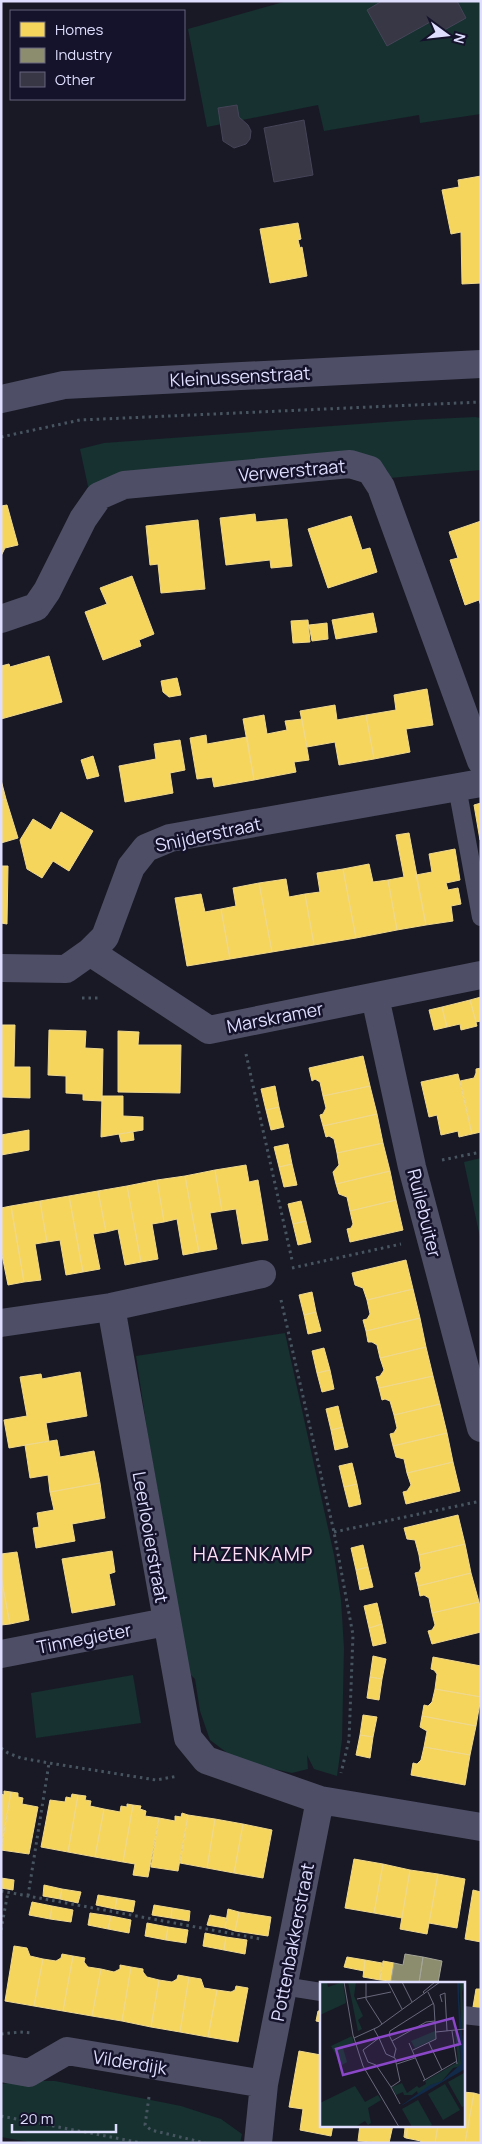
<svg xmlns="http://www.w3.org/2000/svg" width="482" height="2144" font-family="Manrope,sans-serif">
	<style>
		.green { fill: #16312f }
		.homes { fill: #f6d55c; stroke: #efd88d }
		.industry { fill: #8c8c6e; stroke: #a5a599 }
		.building { fill: #383746; stroke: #454458 }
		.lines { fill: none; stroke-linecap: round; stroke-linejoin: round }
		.path { stroke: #475560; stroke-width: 3; stroke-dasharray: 2.5 4; stroke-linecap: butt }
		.service { stroke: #4e4f66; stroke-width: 18 }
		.minor { stroke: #4e4f66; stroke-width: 28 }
		.tertiary { stroke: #4e4f66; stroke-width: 28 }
		.labels { text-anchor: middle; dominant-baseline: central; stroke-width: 5; stroke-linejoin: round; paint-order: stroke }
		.street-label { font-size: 18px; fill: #dfdefe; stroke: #15132b }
		.neighbourhood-label { font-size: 19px; letter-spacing: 1px; fill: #fee0f6; stroke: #15132b }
		.inset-road { fill: none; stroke: #68687c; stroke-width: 1 }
		.view { fill: #8a47c8; fill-opacity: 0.15; stroke: #8a47c8; stroke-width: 2.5 }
		.inset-edge { fill: none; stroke: #dfdefe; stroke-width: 2.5 }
	</style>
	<rect width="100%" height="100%" fill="#191925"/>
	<path class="green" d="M287 1H481V114L420 123 419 115 324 131 318 105 207 127 188 29Z
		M475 417 481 418V470L390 478 387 470 374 462 122 487 92 505 80 449 104 443 413 420Z
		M481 1158V1242L464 1162Z
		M285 1333 334 1555 341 1600 344 1648 342 1740 337 1776 314 1769 307 1755 308 1769 292 1773 265 1767 230 1755 210 1740 200 1711 195 1679 191 1675 187 1658 147 1430 136 1356Z
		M133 1675 141 1723 36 1738 31 1693Z
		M23 2081H55L181 2106 221 2119 242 2134 240 2143H34L1 2137V2084Z"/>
	<path class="homes" d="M481 176V283L462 284 461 232 451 234 442 190 459 187 458 180Z
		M298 223 301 239 298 240 300 248 302 247 307 276 270 283 260 229Z
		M7 505 18 545 5 548 1 556V506Z
		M255 514 256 522 287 519 292 566 271 568 270 560 226 565 220 518Z
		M351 516 362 550 370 548 377 572 328 588 308 529Z
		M198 520 205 589 161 593 158 564 150 565 146 526Z
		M481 521V606L479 600 465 605 450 560 458 558 449 532Z
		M132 576 154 634 139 640 141 646 103 660 85 612 107 604 100 588Z
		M373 613 377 632 336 639 332 620Z
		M308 620 310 642 293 643 291 621Z
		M327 623 328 639 312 641 309 625Z
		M49 656 62 702 1 719V666L9 664 10 667Z
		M177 678 181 695 169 697 163 692 161 681Z
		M427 689 433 725 406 729 410 752 374 759 366 715 396 710 394 695Z
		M335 705 337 720 366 715 374 759 339 765 335 742 307 747 300 711Z
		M264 715 267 734 287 730 285 721 302 719 309 760 294 762 296 772 254 780 243 719Z
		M206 735 207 744 247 737 254 780 214 787 212 777 197 779 190 738Z
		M180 740 185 770 170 773 173 793 125 802 119 766 156 759 154 744Z
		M93 756 99 776 87 779 81 760Z
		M1 780 6 799 1 800Z
		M6 799 18 838 1 843V800Z
		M481 803V840H480L474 805Z
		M61 812 93 831 69 871 53 861 42 878 27 869 20 840 33 819 51 830Z
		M409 833 426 925 397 930 388 880 404 877 396 835Z
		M455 849 460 880 446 883 448 890 458 888 461 904 451 906 453 921 426 925 416 875 432 872 429 854Z
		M369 864 373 882 388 880 397 930 356 938 343 869Z
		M1 866H8L7 924 1 923Z
		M343 869 356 938 314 945 305 894 320 892 317 873Z
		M286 879 289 897 305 894 314 945 272 952 259 883Z
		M259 883 272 952 230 959 221 909 236 906 233 888Z
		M201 894 205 912 221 909 230 959 187 966 175 898Z
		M481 997V1021L476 1022 470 1000Z
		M470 1000 477 1026 461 1030 460 1024 447 1027 442 1007Z
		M442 1007 447 1027 434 1030 429 1010Z
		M1 1025H15L14 1067H30V1098L1 1097Z
		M49 1030 86 1031 85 1048 103 1049 102 1101 83 1100V1094L66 1093V1076L48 1075Z
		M118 1031 139 1032 138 1045H181L180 1093 118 1092Z
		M363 1056 370 1086 323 1096 320 1082 315 1079 312 1081 309 1068Z
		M481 1068V1132L472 1134 460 1081 474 1078 476 1073V1069Z
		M458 1074 472 1134 459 1137 458 1131 441 1135 437 1115 429 1117 421 1082Z
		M275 1086 279 1107 266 1110 261 1089Z
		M370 1086 377 1114 323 1126 320 1115 323 1114 326 1108 323 1096Z
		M102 1096H123V1116L143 1117V1130L101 1137Z
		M279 1107 284 1127 271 1130 266 1110Z
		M377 1114 383 1143 337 1153 334 1139 329 1136 326 1137 323 1126Z
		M29 1130V1150L1 1155V1135Z
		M133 1132 134 1140 121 1142 119 1134Z
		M383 1143 390 1171 336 1184 333 1172 339 1165 337 1153Z
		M288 1144 292 1164 279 1167 274 1147Z
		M292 1164 297 1185 284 1187 279 1167Z
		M246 1165 249 1182 258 1180 268 1240 242 1244 236 1209 222 1211 215 1170Z
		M215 1170 222 1211 210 1213 217 1249 199 1252 185 1176Z
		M390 1171 396 1200 350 1211 347 1197 339 1194 336 1184Z
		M185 1176 199 1252 183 1255 177 1219 164 1222 157 1180Z
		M157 1180 164 1222 152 1224 158 1259 141 1262 127 1186Z
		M127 1186 141 1262 125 1265 118 1229 106 1232 98 1191Z
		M98 1191 106 1232 93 1234 100 1269 83 1272 69 1196Z
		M69 1196 83 1272 66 1275 60 1240 47 1242 40 1201Z
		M396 1200 403 1230 350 1242 347 1229 351 1228 353 1224 350 1211Z
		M40 1201 47 1242 35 1244 41 1280 24 1282 11 1206Z
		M301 1201 306 1221 293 1224 288 1204Z
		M11 1206 24 1282 8 1285 1 1250V1208Z
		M306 1221 311 1242 298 1245 293 1224Z
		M406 1260 413 1289 367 1300 363 1288 355 1285 352 1273Z
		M413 1289 420 1318 366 1331 363 1320 367 1319 370 1314 367 1300Z
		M312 1292 316 1312 304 1315 299 1295Z
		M316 1312 321 1331 308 1334 304 1315Z
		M420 1318 426 1347 380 1358 377 1345 372 1342H368L366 1331Z
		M426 1347 433 1376 379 1388 376 1377 380 1376 384 1370 380 1358Z
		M324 1348 330 1370 317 1373 312 1351Z
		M330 1370 334 1389 322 1392 317 1373Z
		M80 1372 87 1416 46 1423 49 1441 9 1448 4 1420 27 1416 20 1377 41 1374 42 1379Z
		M433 1376 440 1404 394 1415 390 1401 385 1399 382 1400 379 1388Z
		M440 1404 447 1433 393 1446 390 1434 394 1433 397 1428 394 1415Z
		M338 1406 343 1427 331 1430 326 1409Z
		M343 1427 348 1447 335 1450 331 1430Z
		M447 1433 453 1462 407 1473 404 1459 396 1457 393 1446Z
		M57 1440 60 1457 94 1451 100 1483 50 1492 48 1475 30 1478 25 1445Z
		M453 1462 460 1491 406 1504 403 1492 407 1491 411 1485 407 1473Z
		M352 1463 357 1484 344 1487 339 1466Z
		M100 1483 105 1518 72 1524 75 1541 36 1548 33 1528 39 1527 37 1513 54 1510 50 1492Z
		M357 1484 361 1504 349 1507 344 1487Z
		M458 1515 465 1544 419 1555 415 1540 407 1539 404 1528Z
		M465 1544 471 1573 418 1586 415 1573 419 1572 421 1568 419 1555Z
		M363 1545 368 1567 356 1570 351 1548Z
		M112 1551 115 1572 109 1574 115 1605 72 1613 62 1559Z
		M17 1552 29 1620 10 1624 1 1577V1554Z
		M368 1567 373 1587 360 1590 356 1570Z
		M471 1573 479 1602 432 1613 429 1598 424 1595 420 1596 418 1586Z
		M1 1577 10 1624 1 1625Z
		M479 1602 481 1611V1632L432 1644 428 1631 432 1630 435 1625 432 1613Z
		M377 1603 382 1624 369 1628 364 1606Z
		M382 1624 386 1643 373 1646 369 1628Z
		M373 1656 386 1659 382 1679 370 1677Z
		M433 1657 481 1666V1697L435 1689 437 1674 434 1670 431 1669Z
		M370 1677 382 1679 379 1700 367 1698Z
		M435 1689 481 1697 476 1726 422 1716 424 1705 428 1706 432 1702Z
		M363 1715 377 1717 373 1737 360 1735Z
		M422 1716 476 1726 470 1755 424 1747 427 1731 420 1727Z
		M360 1735 373 1737 370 1758 356 1755Z
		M424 1747 470 1755 465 1785 411 1775 413 1763 417 1764 421 1760Z
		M4 1791 11 1792 1 1848V1794L4 1795Z
		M11 1792 18 1793V1797L23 1798 22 1804 38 1807 29 1854 1 1850Z
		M72 1794 78 1795 68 1852 41 1847 50 1800 65 1802 66 1797 71 1798Z
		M78 1795 86 1796 85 1800 91 1801 90 1806 104 1809 95 1857 68 1852Z
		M127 1804 133 1805 123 1862 95 1857 104 1809 120 1812 121 1806 127 1807Z
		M133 1805 141 1806 140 1809 146 1811 145 1816 159 1818 148 1877 133 1875 135 1864 123 1862Z
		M182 1813 188 1815 178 1871 151 1867 159 1818 175 1821V1816L181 1817Z
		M188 1815 215 1819 207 1868 180 1863Z
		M215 1819 243 1824 234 1873 207 1868Z
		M243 1824 272 1830 263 1878 234 1873Z
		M354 1859 383 1864 374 1913 345 1908Z
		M383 1864 410 1870 402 1918 374 1913Z
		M410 1870 438 1874 427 1934 400 1929Z
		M438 1874 465 1879 457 1928 429 1923Z
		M1 1878 14 1880 13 1890 1 1888Z
		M44 1885 62 1889 60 1899 43 1896Z
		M62 1889 81 1892 78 1903 60 1899Z
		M473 1890 481 1892V1942L465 1939Z
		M98 1895 117 1898 115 1909 96 1905Z
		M117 1898 135 1901 133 1912 115 1909Z
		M32 1902 52 1906 50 1919 29 1915Z
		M154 1905 172 1908 171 1918 152 1915Z
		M52 1906 73 1910 71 1922 50 1919Z
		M172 1908 190 1911 189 1921 171 1918Z
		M228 1909 239 1912 235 1931 225 1928Z
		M239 1912 271 1917 268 1936 235 1931Z
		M90 1913 111 1916 108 1929 88 1925Z
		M210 1915 226 1918 225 1928 207 1925Z
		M111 1916 131 1920 129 1933 108 1929Z
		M147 1923 168 1927 166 1940 145 1936Z
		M168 1927 188 1930 186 1943 166 1940Z
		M205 1933 226 1937 224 1950 203 1946Z
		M226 1937 247 1940 245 1954 224 1950Z
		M14 1946 27 1948 30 1956 43 1959 34 2006 5 2001Z
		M62 1954 73 1956 63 2011 34 2006 43 1959 56 1961 61 1958Z
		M73 1956 85 1958 84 1962 88 1967 101 1969 92 2016 63 2011Z
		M347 1957 365 1960 364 1971 344 1967Z
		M365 1960 382 1963 380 1980 363 1977Z
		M383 1961 394 1963 391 1981 380 1980Z
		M120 1965 131 1967 122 2021 92 2016 101 1969 114 1972 120 1969Z
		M131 1967 143 1969V1972L147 1977 159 1980 151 2027 122 2021Z
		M178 1975 189 1977 180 2032 151 2027 159 1980 172 1982 177 1979Z
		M189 1977 201 1979 204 1988 217 1990 208 2037 180 2032Z
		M236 1986 248 1988 238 2042 208 2037 217 1990 231 1992 235 1990Z
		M476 1989H481V2008L473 2007Z
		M318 2011H321V2022L316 2021Z
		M299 2051 321 2055V2125H333L331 2136 300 2130 303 2109 289 2107Z
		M463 2092 474 2093 465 2143H435L438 2125H463Z
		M474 2093 481 2095V2143H465Z
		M360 2125H408L406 2138 404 2137 405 2128 393 2125 389 2143 358 2141Z
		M408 2125H438L435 2143H420L421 2141 406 2138Z"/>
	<path class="industry" d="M405 1954 423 1957 419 1983 391 1981 394 1963 403 1965Z
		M423 1957 442 1961 438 1983H419Z"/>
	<path class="building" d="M382 1H457L466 18 439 33 432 21 387 46 367 10Z
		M237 105 239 117 248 125 251 131 250 139 246 144 234 148 223 141 218 108Z
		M304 120 313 175 274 182 264 128Z"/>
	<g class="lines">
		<path class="path" d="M1 437 80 420 481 402
			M82 998H101
			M246 1054 292 1260
			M442 1160 481 1152
			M292 1268 401 1244
			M281 1300 334 1532 353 1635 349 1740 341 1773
			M334 1532 481 1501
			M1 1748 8 1753 21 1758 49 1763 156 1780 178 1776
			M1 1891 261 1939
			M28 1896 49 1763
			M1 1930 8 1892
			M1 2034 20 2032 33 2033
			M149 2097 145 2125 151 2130 205 2143
			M1 2116 142 2143"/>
		<path class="service" d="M457 787 481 917
			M283 1986 321 1992
			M463 2015 481 2017"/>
		<path class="minor" d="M1 619 36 607 47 591 83 519 99 496 124 485 350 464 370 470 381 487 481 761
			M90 952 209 1030 481 975
			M1 968 66 969 90 952 105 937 131 867 146 848 170 838 481 783
			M375 997 412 1167 481 1428
			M111 1307 188 1738 206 1760 320 1800 481 1827
			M1 1323 111 1307 262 1274
			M1 1654 166 1622
			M1 2068 29 2073 67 2051 264 2084
			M258 2143 264 2084 320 1800"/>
		<path class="tertiary" d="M1 399 64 385 481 364"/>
	</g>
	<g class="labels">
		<g class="street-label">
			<text transform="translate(240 376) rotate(-3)">Kleinussenstraat</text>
			<text transform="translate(292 470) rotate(-5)">Verwerstraat</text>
			<text transform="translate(208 834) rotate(-12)">Snijderstraat</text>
			<text transform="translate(275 1017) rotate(-11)">Marskramer</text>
			<text transform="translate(425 1213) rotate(76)">Ruilebuiter</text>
			<text transform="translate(151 1537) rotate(80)">Leerlooierstraat</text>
			<text transform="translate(84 1638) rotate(-11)">Tinnegieter</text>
			<text transform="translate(292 1942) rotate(-79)">Pottenbakkerstraat</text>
			<text transform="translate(130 2062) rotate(9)">Vilderdijk</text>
		</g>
		<g class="neighbourhood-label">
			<text x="253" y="1554">HAZENKAMP</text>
		</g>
	</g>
	<g transform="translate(320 1982)">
		<rect width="145" height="145" fill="#191925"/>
		<path d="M0 0H7L8 5 23 0 26 21 0 33ZM28 0H36L34 14 43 34 38 38 42 47 38 49ZM140 0H145L142 10 144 46 141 47ZM143 48 145 83 133 86 122 99 98 112 97 109 92 113H84L83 110 76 113 72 105 82 101 87 111 97 104 99 106 106 102 105 99 138 80 135 49H138L141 81H143ZM115 49V57L95 66 91 59ZM32 54 34 61 23 66 27 80 22 83 11 64ZM144 91 145 124 142 125 128 100ZM125 102 140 128 123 138 108 112ZM35 104 45 120 58 113 61 118 48 126 51 141 48 143 45 139 35 145H0V121ZM98 118 112 143 108 145H92L82 127Z" fill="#16312f"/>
		<path d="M137 0H140L139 16 145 87 79 125 110 103 122 99 141 82Z" fill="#112a49"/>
		<path class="inset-road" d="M24 0 33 53 43 84 79 145M46 0V17L62 42M68 0 82 27M82 0 92 20M105 12 103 10 115 0M37 17 71 10M122 20 120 13 125 11 127 49M54 47 55 49 59 56 66 72 75 76 80 99 71 105 56 83 48 80 43 68 59 56M132 49 137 82M116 50 145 47M69 53 70 49 114 21M69 53 76 67 74 75M34 56 58 45 120 0M72 59 106 40 115 39M89 61 105 98M109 61 122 88M93 68 116 57 114 23 108 10M77 82 95 76M103 99 137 79M71 105 80 122"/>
		<path class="view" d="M133 36 140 62 23 93 16 67Z"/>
		<rect width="145" height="145" class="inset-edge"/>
	</g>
	<rect width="482" height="2144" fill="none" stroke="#dfdefe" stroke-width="5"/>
	<rect x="10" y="10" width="175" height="90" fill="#15132b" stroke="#66647f"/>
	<rect x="20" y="22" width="25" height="15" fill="#f6d55c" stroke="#66647f"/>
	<text x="55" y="35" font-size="15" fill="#dfdefe">Homes</text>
	<rect x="20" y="48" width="25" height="15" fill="#8c8c6e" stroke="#66647f"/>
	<text x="55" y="60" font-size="15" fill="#dfdefe">Industry</text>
	<rect x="20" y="72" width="25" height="15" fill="#383746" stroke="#66647f"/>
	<text x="55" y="85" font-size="15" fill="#dfdefe">Other</text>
	<g transform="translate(447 35) rotate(105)" stroke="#15132b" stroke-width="4" paint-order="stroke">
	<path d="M0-4L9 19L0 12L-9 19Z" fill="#dfdefe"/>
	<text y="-8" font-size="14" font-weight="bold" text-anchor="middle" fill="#dfdefe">N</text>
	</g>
	<path d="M12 2124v8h104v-8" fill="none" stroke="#dfdefe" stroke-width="2.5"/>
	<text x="20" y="2124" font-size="15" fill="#dfdefe" stroke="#15132b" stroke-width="4" paint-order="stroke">20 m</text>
</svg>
